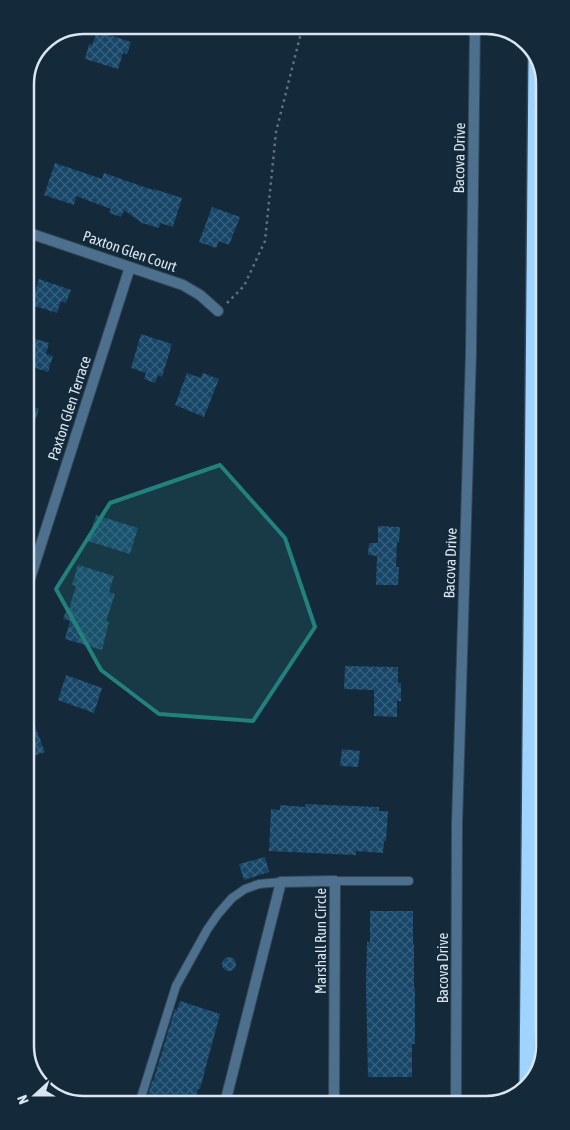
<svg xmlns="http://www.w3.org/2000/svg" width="570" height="1130" font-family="'Asap Condensed',sans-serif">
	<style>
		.building { fill: url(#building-cross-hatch) }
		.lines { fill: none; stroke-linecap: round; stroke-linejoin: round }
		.lane-casing { stroke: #344756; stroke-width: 10 }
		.street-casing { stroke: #344756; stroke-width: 12 }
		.highway-casing { stroke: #344756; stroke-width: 18 }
		.path { stroke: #607280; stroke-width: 2.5; stroke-dasharray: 2.5 4; stroke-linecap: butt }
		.lane { stroke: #4c708d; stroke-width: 8 }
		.street { stroke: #4c708d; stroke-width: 10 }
		.highway { stroke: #9fd4ff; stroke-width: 15 }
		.marked { fill: #23817b; fill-opacity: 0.2; stroke: #23817b; stroke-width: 4; stroke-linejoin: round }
		.labels { text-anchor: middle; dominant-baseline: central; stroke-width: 4; stroke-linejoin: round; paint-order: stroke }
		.street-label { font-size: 15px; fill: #d9e6f1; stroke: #142939 }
		.rim { fill: none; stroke: #d9e6f1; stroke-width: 2.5 }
	</style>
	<defs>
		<pattern id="building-cross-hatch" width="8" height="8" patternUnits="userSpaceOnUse" patternTransform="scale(1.25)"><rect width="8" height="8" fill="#174668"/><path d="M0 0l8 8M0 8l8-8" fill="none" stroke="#38617e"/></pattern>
	</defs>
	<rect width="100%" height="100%" fill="#142939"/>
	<path class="building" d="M97 31 131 42 127 54 123 53 118 69 85 59 89 44 92 45Z
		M55 163 102 179 104 173 153 190 154 189 182 198 173 227 160 223 159 228 142 223 124 210 121 217 109 213 111 209 76 196 74 205 44 195Z
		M212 207 240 217 229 245 219 241 216 248 199 242Z
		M39 279 71 290 66 303 61 301 57 313 31 305Z
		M141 334 172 344 162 377 158 375 155 383 144 379 146 373 131 368Z
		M26 336 49 343 46 354 53 356 48 372 26 365Z
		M187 373 201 378 203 373 219 379 204 417 175 405Z
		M27 405 39 409 29 441H27Z
		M96 515 138 528 130 554 88 541Z
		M378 526 400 527 399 542H397L396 567H399L398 585H376L377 556 368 555 369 543H378Z
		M78 565 114 576 109 592 115 594 106 621 109 622 102 650 65 639 70 621 63 619 67 609H69L76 586 72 585Z
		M345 666 398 667V683H401V701H397V717L374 716V690L344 689Z
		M66 675 102 688 94 713 58 700Z
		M28 711H29L45 752 28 758Z
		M342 749 360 751 358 767 340 766Z
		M305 804 379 807V811H388L386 841H384L383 853 356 851V855L269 851 271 809 280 810V805L306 807Z
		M265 857 269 872 244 880 239 864Z
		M370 911H413V944H414V987H415V1044H412V1077H368L366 985 367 942H370Z
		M222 964a7 7 0 1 1 14 0a7 7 0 1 1-14 0Z
		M180 1001 220 1014 200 1089H198L194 1104H149L150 1100 147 1099 152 1081H153L175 1009 177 1010Z"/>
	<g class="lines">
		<g class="lane-casing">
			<path id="lane" d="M335 881H409
				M139 1104 176 986 207 930 218 914 232 898 245 889 259 884 281 882"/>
		</g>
		<g class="street-casing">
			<path id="street" d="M26 232 183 285 200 295 218 311
				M27 588 130 267
				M456 1101 457 824 471 352 475 25
				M225 1103 281 882 335 881 334 1102"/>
		</g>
		<g class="highway-casing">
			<path id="highway" d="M527 1086 536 56"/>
		</g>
		<path class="path" d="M227 303 244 286 265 241 276 132 303 25"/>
		<use href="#lane" class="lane"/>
		<use href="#street" class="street"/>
		<use href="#highway" class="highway"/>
	</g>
	<path class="marked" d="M220 465 285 538 315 627 253 721 159 714 101 670 56 589 110 503Z"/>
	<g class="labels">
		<g class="street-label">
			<text transform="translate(459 158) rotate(-89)">Bacova Drive</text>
			<text transform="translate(130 251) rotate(19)">Paxton Glen Court</text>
			<text transform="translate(69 408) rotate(-72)">Paxton Glen Terrace</text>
			<text transform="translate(450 563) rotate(-88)">Bacova Drive</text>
			<text transform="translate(320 941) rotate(-90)">Marshall Run Circle</text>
			<text transform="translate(442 968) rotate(-90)">Bacova Drive</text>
		</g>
	</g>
	<path d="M0 0H570V1130H0ZM84 34H486A50 50 0 0 1 536 84V1046A50 50 0 0 1 486 1096H84A50 50 0 0 1 34 1046V84A50 50 0 0 1 84 34Z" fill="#142939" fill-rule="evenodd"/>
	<path class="rim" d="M84 34H486A50 50 0 0 1 536 84V1046A50 50 0 0 1 486 1096H84A50 50 0 0 1 34 1046V84A50 50 0 0 1 84 34Z"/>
	<g transform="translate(35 1095) rotate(249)" stroke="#142939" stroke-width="4" paint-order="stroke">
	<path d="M0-4L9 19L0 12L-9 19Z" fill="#d9e6f1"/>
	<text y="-8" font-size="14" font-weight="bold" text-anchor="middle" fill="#d9e6f1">N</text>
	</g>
</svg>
